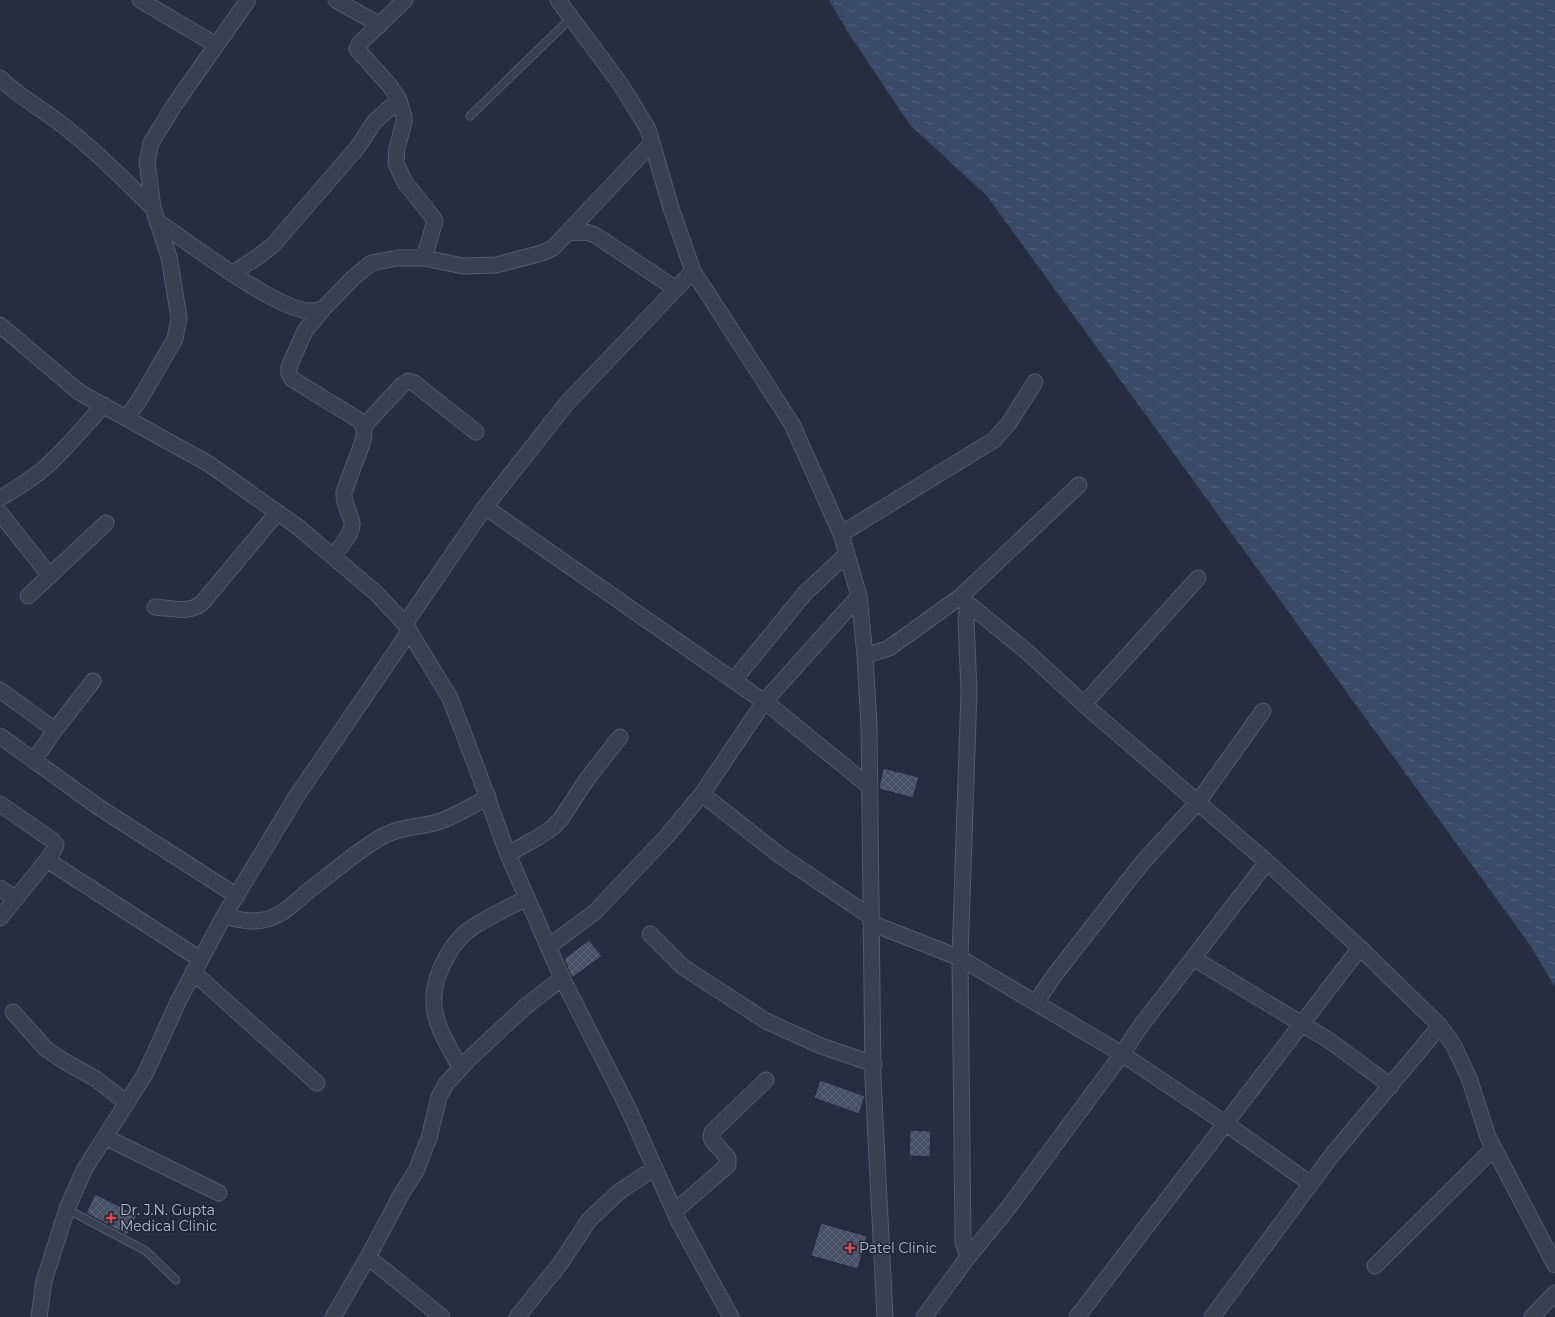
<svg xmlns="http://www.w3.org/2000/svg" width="1555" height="1317" font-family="Montserrat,sans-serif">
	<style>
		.water { fill: url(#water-ripples) }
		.building { fill: url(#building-cross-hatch); stroke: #1f2836 }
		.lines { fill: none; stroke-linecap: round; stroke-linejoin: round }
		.lane-casing { stroke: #535c6a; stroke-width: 9 }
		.street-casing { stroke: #535c6a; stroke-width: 17 }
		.lane { stroke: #38414f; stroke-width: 7 }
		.street { stroke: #38414f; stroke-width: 15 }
		.health-dot { fill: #e0444e; stroke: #1d2634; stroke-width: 1.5 }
		.labels { text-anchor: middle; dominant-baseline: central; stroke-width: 3; stroke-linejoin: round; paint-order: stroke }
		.poi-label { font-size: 14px; fill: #b4bcca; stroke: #1d2634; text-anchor: start }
	</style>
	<defs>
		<pattern id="water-ripples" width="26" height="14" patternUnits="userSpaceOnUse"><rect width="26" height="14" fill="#394b68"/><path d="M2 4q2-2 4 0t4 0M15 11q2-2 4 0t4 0" fill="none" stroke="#53637c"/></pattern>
		<pattern id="building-cross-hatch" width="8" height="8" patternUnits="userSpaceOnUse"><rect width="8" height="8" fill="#455063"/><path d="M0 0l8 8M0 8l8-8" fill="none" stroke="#5d6778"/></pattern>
	</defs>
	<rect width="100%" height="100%" fill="#242e3f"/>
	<path class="water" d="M829 0H1555V987L1530 945 987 196 910 125 849 34Z"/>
	<path class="building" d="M883 768 919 777 913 798 879 789Z
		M589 940 602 956 572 978 564 959Z
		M820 1080 865 1096 859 1114 814 1098Z
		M910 1130 931 1131 930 1157 909 1156Z
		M95 1194 137 1215 127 1235 86 1213Z
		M821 1223 867 1236 858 1269 811 1256Z"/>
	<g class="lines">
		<g class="lane-casing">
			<path id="lane" d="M470 116 571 18
				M67 1209 146 1251 176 1280"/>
		</g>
		<g class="street-casing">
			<path id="street" d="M140 0 216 45
				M336 0 380 25
				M405 0 359 44 357 49 390 86 399 100 404 117V122L397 148 396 163 404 181 431 215 435 221 424 258
				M558 0 621 85 648 129 671 208 693 271 792 424 841 534 859 596 865 656 869 725 873 1079 885 1317
				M0 78C18 96 41 108 61 124 94 149 123 179 153 208
				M157 221C187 241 278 312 311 311 314 311 319 310 323 309
				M567 233 652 143
				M233 273 259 256 273 245 357 148 375 121 399 100
				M0 325 79 392 209 464 298 527 376 593 405 624 450 698 479 774 506 850 562 978 627 1106 679 1222 731 1317
				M127 417 140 399 175 339 179 318 169 257 153 208 147 161 151 143 175 104 248 0
				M364 426 402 385 408 381 414 383 476 432
				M0 498C13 491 25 483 37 474 62 455 82 428 104 405
				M485 507 773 708 870 787
				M0 513 50 576
				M841 534 994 440 1009 423 1035 382
				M333 556C339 548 353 534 352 523 350 512 343 504 344 492L363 441C365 431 365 425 357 419L292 379 289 374V367L305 331 323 309 353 278 371 263 398 258H424L463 266 496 265 542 253 553 248 567 233 586 232 595 235 676 289
				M28 596 106 523
				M960 597 1026 651 1087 707 1267 862 1360 948 1440 1026 1454 1046 1469 1078 1488 1137 1555 1265
				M155 607C171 608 189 614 202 603L277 513
				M405 624 485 507 567 403 693 271
				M865 656 889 648 960 597 1079 485
				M734 680 805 593 847 554
				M0 690 55 730
				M1084 704 1198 578
				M0 736 100 808 237 896
				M34 760 55 730 93 681
				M702 794 778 854 871 917
				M0 804 52 840 56 845 54 850 47 860 0 918
				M508 854 537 838 552 828 561 819 587 779 620 737
				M47 860 200 959
				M0 888 16 899
				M224 916C237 919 250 923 263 920 285 916 299 897 316 885 338 868 361 848 385 835 403 826 421 827 438 822 456 816 472 806 488 797
				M871 923 960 958 1122 1054 1225 1123 1311 1184
				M650 934 683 967 766 1021 821 1046 874 1064
				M548 947 595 912 667 836 702 794 764 702 859 596
				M1193 958 1330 1041 1391 1086
				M193 972 317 1083
				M1036 1003 1053 977 1142 863 1198 802 1263 711
				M13 1012 46 1049 64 1061 96 1079 127 1103
				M460 1067C437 1027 421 1001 447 956 453 945 462 934 473 927 490 916 509 907 527 898
				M105 1137 219 1193
				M675 1211 728 1165V1158L712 1140 711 1137 712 1132 766 1080
				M368 1257 442 1317
				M968 1257 963 1242 960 958 969 691 966 620 968 604
				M1375 1266 1494 1148
				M39 1317 44 1281 67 1209 84 1170 145 1074 179 1000 224 916 296 797 409 632
				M333 1317 368 1257 402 1193 416 1171 429 1138 439 1097 446 1084 470 1058 525 1007 562 978
				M517 1317 560 1264 589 1220 620 1191 655 1168
				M924 1317 968 1257 1005 1212 1122 1054 1140 1027 1267 862
				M1077 1317 1360 948
				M1212 1317 1332 1155 1440 1026
				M1532 1317 1555 1293"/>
		</g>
		<use href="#lane" class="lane"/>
		<use href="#street" class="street"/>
	</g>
	<g class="health-dot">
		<path d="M109 1212h4v4h4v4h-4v4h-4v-4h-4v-4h4z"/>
		<path d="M848 1242h4v4h4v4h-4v4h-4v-4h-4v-4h4z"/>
	</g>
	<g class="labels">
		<g class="poi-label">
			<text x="120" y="1210">Dr. J.N. Gupta<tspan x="120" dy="16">Medical Clinic</tspan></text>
			<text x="859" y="1248">Patel Clinic</text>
		</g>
	</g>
</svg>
